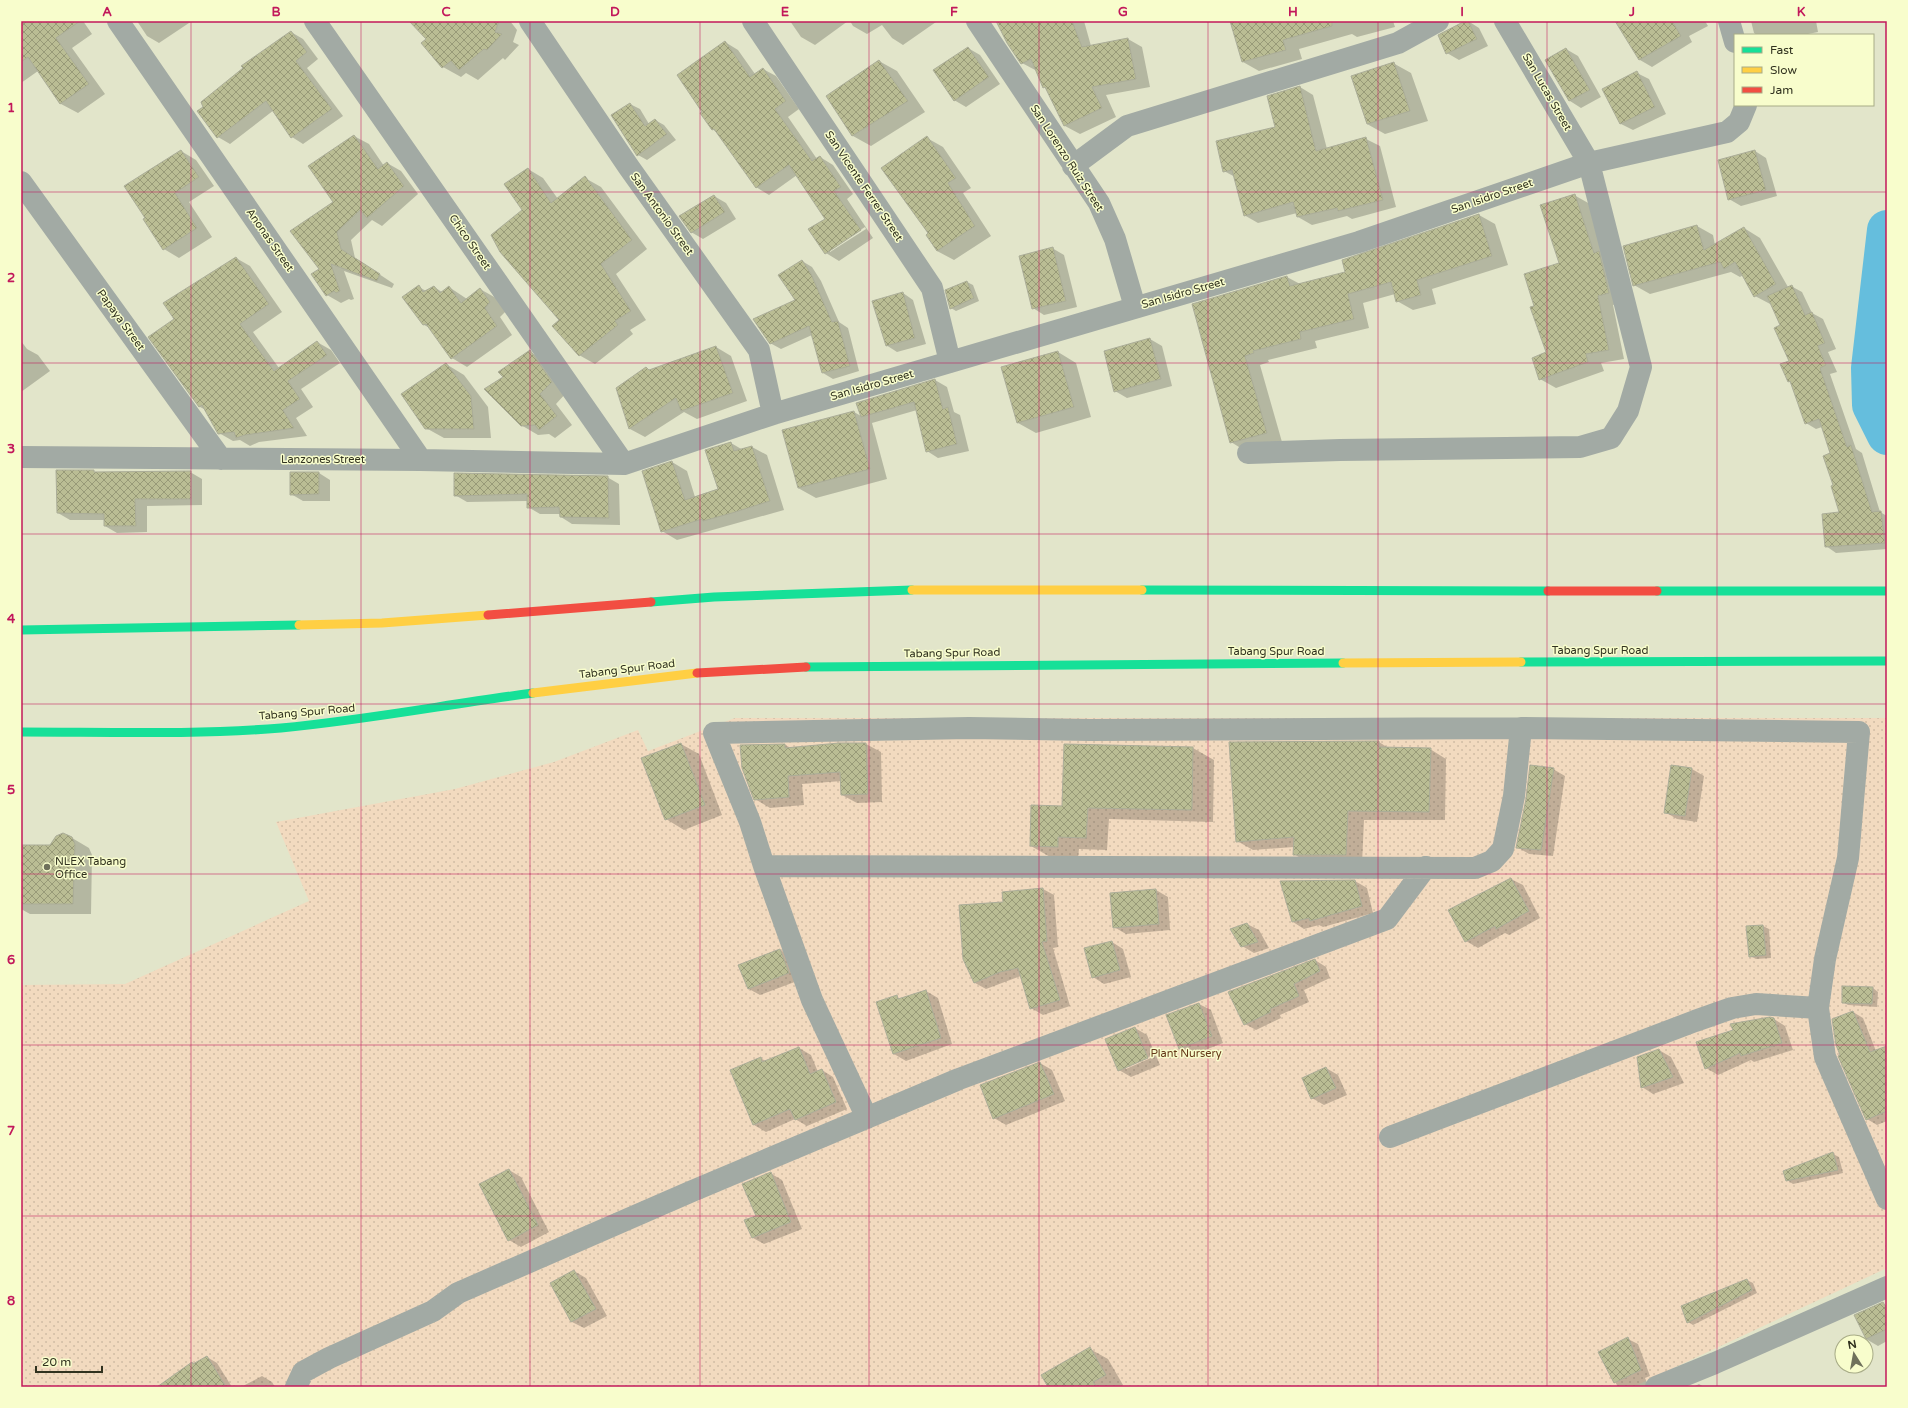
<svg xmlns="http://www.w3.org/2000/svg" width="1908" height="1408" font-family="'Varela Round',sans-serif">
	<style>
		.grass { fill: url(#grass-dots) }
		.water { fill: url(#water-waves) }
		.shadow { fill: #0003; fill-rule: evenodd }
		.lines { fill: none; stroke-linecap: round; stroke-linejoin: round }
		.river { stroke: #65bedd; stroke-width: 40 }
		.building { fill: url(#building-cross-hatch); stroke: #abad98 }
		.street { stroke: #a2aaa4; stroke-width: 22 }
		.fast { stroke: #16e098; stroke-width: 9 }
		.slow { stroke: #ffcf43; stroke-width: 9 }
		.jam { stroke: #f24e42; stroke-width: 9 }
		.grid { fill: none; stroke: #c2185b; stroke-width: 1; stroke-opacity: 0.55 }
		.poi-dot { fill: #6f715b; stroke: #f8fdcc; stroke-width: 1.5 }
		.labels { text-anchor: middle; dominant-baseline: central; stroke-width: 3; stroke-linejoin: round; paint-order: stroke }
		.street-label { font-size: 11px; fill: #31321f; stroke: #f8fdcc }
		.poi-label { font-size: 11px; fill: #31321f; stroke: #f8fdcc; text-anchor: start }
		.park-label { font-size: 11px; fill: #66391a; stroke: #f8fdcc }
		.neatline { fill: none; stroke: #c2185b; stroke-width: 1.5 }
		.grid-label { font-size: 13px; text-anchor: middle; font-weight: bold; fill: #c2185b }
	</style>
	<defs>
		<pattern id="grass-dots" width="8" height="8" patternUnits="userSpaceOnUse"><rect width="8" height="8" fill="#f2dabf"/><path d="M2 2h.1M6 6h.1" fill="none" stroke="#d0bca4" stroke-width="1.8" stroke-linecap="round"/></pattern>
		<pattern id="water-waves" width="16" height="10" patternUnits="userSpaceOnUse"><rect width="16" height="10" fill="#65bedd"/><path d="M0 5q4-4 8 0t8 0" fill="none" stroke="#549bb3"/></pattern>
		<pattern id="building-cross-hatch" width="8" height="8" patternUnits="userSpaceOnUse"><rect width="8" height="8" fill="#babd94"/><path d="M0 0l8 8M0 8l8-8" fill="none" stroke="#989a78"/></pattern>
	</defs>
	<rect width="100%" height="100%" fill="#e2e5ca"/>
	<path class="grass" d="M735 718H1887V1268L1633 1387H21V985L125 984 309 901 276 822 455 789 554 762 638 730 648 751Z"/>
	<path class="water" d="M1887 270V414L1879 384 1877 301Z"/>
	<path class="shadow" d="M21 21H83L92 34 72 48 105 94 78 113 61 104 38 71 21 83Z
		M137 21H192L159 43 147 36Z
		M411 21H510L517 30 513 42 519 45 505 60 503 58 478 80 466 73 461 77 443 67 427 39Z
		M790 21H848L815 45 801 37Z
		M850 21H935L936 22 903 45 892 38 882 25 867 34 853 26Z
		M997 21H1084L1091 46 1128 39 1142 47 1150 87 1106 95 1116 117 1080 134 1065 126 1037 71 1022 63Z
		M1231 21H1393L1395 27 1357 37 1352 34 1299 49 1302 59 1259 71 1243 62Z
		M1468 21 1479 28 1488 46 1459 60 1447 53Z
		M1620 21H1705L1708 26 1689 36 1692 42 1652 67 1640 60 1617 22Z
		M1751 21H1816L1818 32 1803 35H1757L1754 33Z
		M291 32 303 39 318 59 307 68 343 116 303 144 292 137 274 110 230 144 218 137Z
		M725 42 738 50 755 74 763 69 776 76 799 109 788 117 817 159 820 157 833 165 853 194 847 199 873 238 839 261 826 253 810 230 826 219 797 175 769 195 756 187 718 133 712 129ZM865 227 866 229 830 252V250Z
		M968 48 980 55 1000 84 966 107 954 100Z
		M1566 49 1578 56 1601 97 1581 108 1570 101 1547 60Z
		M879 61 897 71 925 112 871 146 853 136 828 97Z
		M1393 63 1411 73 1428 121 1385 134 1367 124Z
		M1637 73 1649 79 1666 114 1633 130 1621 124 1603 89Z
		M1300 87 1313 95 1327 149 1366 139 1380 146 1396 207 1352 219 1347 216 1312 225 1298 217 1297 213 1258 223 1244 215 1235 177 1224 171 1276 128Z
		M630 104 640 109 649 124 655 120 664 125 676 140 647 160 638 155Z
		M354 136 369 144 384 166 387 163 401 171 418 194 382 226 372 220 351 240 355 258 394 284 392 288 344 271 354 299 351 300 349 299 341 303 327 295 320 270 335 202Z
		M927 138 943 147 971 188 963 193 991 236 954 260 937 251 929 234Z
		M181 151 196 160 214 186 189 202 212 237 179 258 164 249 147 218Z
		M1755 151 1766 158 1777 196 1741 206 1729 199Z
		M528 169 543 178 558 199 585 178 601 187 647 249 616 274 646 320 630 330 633 334 595 364 579 355 561 320 523 210Z
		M1574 195 1590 204 1625 302 1613 305 1624 359 1601 363 1604 371 1556 388 1540 379 1547 353 1535 307 1560 264Z
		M714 196 726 203 736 219 703 239 691 232Z
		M1479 215 1495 224 1508 265 1432 289 1436 304 1413 310 1397 301 1395 294 1363 303 1369 328 1315 341 1317 348 1268 360 1269 362 1260 365 1282 442 1247 452 1231 442 1193 305 1287 277 1300 284 1346 273 1343 261Z
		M1697 226 1713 235 1715 245 1744 228 1760 238 1788 287 1791 286 1802 292 1812 313 1823 319 1836 349 1828 352 1837 372 1830 374 1856 449 1862 453 1880 512 1887 516V549L1836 553 1826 546 1840 513 1834 486 1832 453 1822 427 1816 429 1806 423 1792 383 1789 382 1790 361 1781 326 1772 305 1755 296 1743 275 1740 277 1731 272 1650 294 1634 285Z
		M1052 248 1064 255 1077 307 1044 315 1033 308Z
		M236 258 250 266 282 312 253 332 279 368 317 342 331 350 340 363 301 389 313 407 296 418 307 436 259 442 250 446 240 440 233 441 219 433 206 410 200 407 150 337 175 319Z
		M802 261 812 267 821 281 839 322 848 328 859 371 833 379 823 373 812 335 781 349 770 343 796 300Z
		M967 282 973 285 979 301 956 311 951 308Z
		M419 287 426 291 434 287 442 292 449 287 467 299 480 289 496 298 506 311 500 317 512 335 467 367 452 358 430 328 424 325Z
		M903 293 913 300 926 344 897 352 886 345Z
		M1150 339 1162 346 1172 386 1127 398 1115 391Z
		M21 341 27 349 38 355 50 371 21 392Z
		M716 347 731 356 747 401 697 419 684 412 645 437 630 429 646 368 650 370Z
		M530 352 546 361 567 392 556 404 572 425 555 438 549 434 538 435 521 425 504 377Z
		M1058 352 1076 363 1091 417 1036 433 1018 423Z
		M446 364 464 375 488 407 491 438H444L426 428Z
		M935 380 947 387 954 412 960 415 969 451 938 458 927 451 917 410 872 423 887 479 816 498 798 488 854 412 861 416Z
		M731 443 743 450 752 447 767 455 784 510 677 540 662 531 672 462 687 471 695 497 719 489Z
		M93 471 96 473 190 472 202 479V505L147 506V532L117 533 105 526V520H70L58 513Z
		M319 473 330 480V501H303L291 494Z
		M607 477 619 484 620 525 572 524 561 517V514H540L528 507V501L467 502 455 495Z
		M1379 742 1390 749H1430L1446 759 1445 820H1364L1362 864H1310L1294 854V847L1253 850 1237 841Z
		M681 744 699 754 722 815 684 830 666 819Z
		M866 744 881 752 882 802 857 803 842 795V781L802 784 804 805 770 808 755 799 785 745 791 748Z
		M1065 745 1193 748 1214 760 1213 822 1109 819 1107 850 1079 849 1078 858H1052L1031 846 1063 807Z
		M1672 766 1692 769 1704 776 1697 822 1677 819 1665 812Z
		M1553 769 1565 776 1553 856 1529 854 1517 847Z
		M67 835 89 848 92 855 91 914H30L21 909V846H50Z
		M1511 879 1523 885 1540 918 1509 935 1505 933 1478 948 1466 941Z
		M1355 881 1367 888 1373 913 1323 927 1319 925 1304 929 1293 922Z
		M1043 889 1054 895 1058 947 1053 948 1070 1006 1043 1015 1031 1008 1021 976 986 989 975 983 964 959 1004 903Z
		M1156 890 1168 897 1170 930 1126 934 1114 927Z
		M1247 924 1259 930 1269 948 1254 953 1242 946Z
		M1763 926 1769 929 1771 958 1756 959 1750 956Z
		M1112 942 1123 949 1131 977 1104 984 1093 977Z
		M780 950 792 956 800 980 760 995 749 989Z
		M1315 960 1326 967 1330 978 1304 990 1309 1002 1280 1015 1281 1018 1256 1030 1245 1024Z
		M1873 988 1878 992 1877 1007 1848 1005 1843 1002Z
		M926 991 938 998 952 1044 906 1061 894 1054 877 1003 897 997 901 999Z
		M1199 1004 1211 1010 1223 1043 1192 1055 1180 1048Z
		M1853 1012 1863 1018 1876 1051 1887 1047V1121L1877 1125 1867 1119Z
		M1774 1019 1785 1026 1793 1050 1754 1062 1751 1060 1718 1075 1706 1068Z
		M1135 1028 1147 1035 1160 1065 1131 1077 1119 1070ZM1153 1055V1057L1126 1069V1067Z
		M799 1048 811 1055 818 1072 822 1070 833 1077 847 1109 807 1126 795 1119 766 1132 754 1125 731 1071 760 1058 766 1061Z
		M1659 1050 1671 1057 1684 1083 1653 1094 1642 1087Z
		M1040 1063 1052 1070 1065 1101 1006 1125 994 1118Z
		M1326 1068 1338 1075 1347 1095 1324 1105 1312 1098Z
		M1833 1154 1839 1157 1843 1173 1793 1184 1787 1180Z
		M509 1170 521 1177 549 1232 521 1247 509 1240Z
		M770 1173 782 1180 802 1229 764 1244 753 1238Z
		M574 1271 586 1278 607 1316 584 1328 572 1322 551 1283Z
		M1747 1280 1753 1283 1757 1293 1693 1325 1688 1322Z
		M1883 1304 1887 1306V1341L1878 1346 1866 1339Z
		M1628 1339 1638 1344 1650 1376 1645 1378 1649 1387H1618L1599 1353Z
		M1090 1349 1108 1359 1123 1385 1119 1387H1049Z
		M207 1357 217 1363 232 1387H179L192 1363 194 1364Z
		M262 1376 272 1382 275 1387H241Z
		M1699 1384 1704 1387H1693Z"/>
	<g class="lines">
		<path class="river" d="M1887 230 1871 368 1872 405 1887 435"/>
	</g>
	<path class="building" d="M21 21H80L56 38 89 84 60 104 28 57 21 62Z
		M409 21H499L495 32 502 34 487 50 484 49 459 70 451 61 442 68 421 43 426 39Z
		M996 21H1072L1082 47 1128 38 1136 79 1092 87 1102 108 1064 126 1045 87 1043 88 1031 59 1021 64 1007 43Z
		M1230 21H1332V26L1283 40 1286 50 1242 62Z
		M1465 21H1468L1477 39 1446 54 1438 35Z
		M1615 21H1672L1681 36 1639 60Z
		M291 31 307 52 296 61 332 109 291 138 266 101 217 138 197 111 203 107 201 102 243 68 241 66Z
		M725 41 750 77 763 68 786 101 775 109 812 161 820 156 841 187 834 191 861 230 825 254 808 229 825 219 789 165 756 188 714 129 712 130 700 113 702 112 677 75Z
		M968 47 989 77 954 101 933 70Z
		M1566 48 1590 90 1569 101 1545 60Z
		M879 60 908 101 852 136 826 96Z
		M1394 62 1410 111 1367 124 1351 76Z
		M1637 71 1655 107 1620 124 1602 89Z
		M1300 86 1316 151 1366 137 1383 200 1338 211 1337 208 1297 217 1293 202 1244 216 1232 170 1223 172 1216 141 1275 127 1267 96Z
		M630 103 645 126 655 119 667 134 637 156 611 115Z
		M354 135 378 169 387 162 404 186 367 218 360 210 337 232 341 249 380 274 377 281 331 264 340 291 336 293 334 291 326 296 311 274 319 269 290 231 333 202 308 166Z
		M927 136 956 178 948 183 975 226 937 251 926 235 928 233 881 168Z
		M181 150 199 177 175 193 197 228 163 250 143 219 145 218 124 186Z
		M1755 150 1766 190 1728 200 1718 160Z
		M528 168 551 203 585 176 632 240 601 264 631 311 615 321 618 325 579 356 552 326 559 320 500 252 491 235 522 210 504 184Z
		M1575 194 1594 253 1599 251 1609 293 1598 296 1609 350 1586 354 1588 362 1539 380 1532 358 1546 352 1530 307 1534 306 1524 274 1559 263 1540 205Z
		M714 195 725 212 691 233 679 216Z
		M1479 214 1492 256 1417 280 1421 295 1396 302 1391 282 1348 294 1354 319 1300 332 1301 339 1253 351 1254 353 1245 356 1267 433 1230 443 1192 304 1287 276 1290 286 1345 272 1342 260Z
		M1697 225 1704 250 1744 227 1776 284 1754 297 1735 262 1724 269 1720 262 1633 286 1623 246Z
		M1053 247 1066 301 1032 309 1019 256Z
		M236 257 269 304 240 324 274 371 317 341 327 355 288 381 300 399 283 410 294 428 245 435 236 438 234 432 218 434 202 405 199 407 148 337 174 319 163 303Z
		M802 260 811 274 832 322 838 321 850 366 822 373 809 326 770 344 755 322 753 319 795 300 778 275Z
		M967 281 974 298 950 309 945 290Z
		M419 285 423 292 434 286 440 293 449 286 461 303 480 288 490 302 485 308 497 326 451 359 426 324 423 325 402 297Z
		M1792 285 1805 315 1812 312 1825 343 1818 346 1826 365 1820 368 1847 447 1851 445 1872 512 1881 511 1885 543 1825 547 1822 514 1839 512 1831 486 1833 485 1823 456 1830 453 1819 419 1805 424 1790 381 1788 382 1780 364 1789 361 1774 328 1780 325 1767 296Z
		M903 292 915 338 886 346 872 301Z
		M1150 338 1161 379 1114 392 1104 351Z
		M716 346 733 393 681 411 676 398 629 429 616 388 646 367 649 370Z
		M530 350 552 382 540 394 557 416 539 430 535 425 521 426 484 389 503 377 498 372Z
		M1058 351 1074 407 1017 423 1001 367Z
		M446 363 471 396 474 429H425L401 394Z
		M935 379 943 409 948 407 957 444 926 452 914 402 861 417 856 403Z
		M854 411 870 469 798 488 782 430Z
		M731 442 734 451 752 446 770 501 732 513 703 521 702 519 661 532 642 471 672 461 685 500 718 489 705 450Z
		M56 470H94V472L191 471V499H135L136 526H104V514L57 513Z
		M290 472H319V494L290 495Z
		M454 473 608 476 609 518 560 517 559 507 527 508V494L454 496Z
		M1379 741V747L1431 748 1429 812 1348 811 1346 855H1293L1294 837 1236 842 1229 742Z
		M681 743 705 805 665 820 641 758Z
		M839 743H866L868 794 841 795 840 772 788 776 789 797 754 800 742 768 740 745 785 744V748Z
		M1064 744 1193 747 1192 810 1088 808 1086 838 1058 837V847L1030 846 1031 805 1062 806Z
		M1530 765 1554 768 1541 850 1516 848 1526 799Z
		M1671 765 1692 768 1685 816 1664 813Z
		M63 833 72 837 75 844 73 904H21V845H50L56 836Z
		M1511 878 1529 911 1496 929 1495 926 1465 942 1448 910Z
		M1355 880 1362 906 1310 921 1309 918 1292 922 1280 881Z
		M1043 888 1047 941 1042 942 1060 1000 1030 1009 1018 968 1000 972 974 983 963 959 959 905 1003 902 1002 892Z
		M1156 889 1159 924 1113 928 1110 893Z
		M1247 923 1258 942 1241 947 1230 929Z
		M1763 925 1766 955 1749 957 1746 926Z
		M1112 941 1120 970 1092 978 1084 948Z
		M780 949 789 973 748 989 738 965Z
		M1315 959 1320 971 1294 984 1299 996 1270 1009 1271 1012 1244 1025 1228 992Z
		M1842 986 1873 987 1872 1004 1842 1003Z
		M926 990 941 1038 893 1054 876 1002 897 995 898 999Z
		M1199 1003 1212 1036 1179 1049 1166 1015Z
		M1853 1011 1870 1052 1887 1046V1111L1866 1120 1838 1056 1840 1055 1836 1045 1832 1019Z
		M1770 1017 1774 1018 1782 1043 1741 1056 1740 1053 1705 1069 1696 1042 1733 1030 1730 1024Z
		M1135 1027 1148 1058 1118 1071 1105 1039Z
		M799 1047 810 1074 822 1069 836 1102 795 1120 790 1109 753 1125 730 1070 761 1057 762 1062Z
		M1659 1049 1673 1077 1641 1088 1637 1057Z
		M1040 1062 1054 1094 993 1119 980 1085Z
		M1326 1067 1336 1088 1311 1099 1302 1078Z
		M1833 1152 1838 1170 1786 1181 1783 1171Z
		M509 1169 538 1225 508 1241 479 1184Z
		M771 1172 791 1222 752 1238 744 1220 756 1216 742 1184Z
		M574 1270 596 1309 571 1322 550 1283Z
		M1747 1279 1752 1290 1687 1323 1681 1306Z
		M1883 1302 1887 1309V1329L1866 1339 1854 1315Z
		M1628 1337 1641 1370 1614 1383 1598 1352Z
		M1090 1347 1106 1375 1093 1382 1097 1387H1048L1041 1375Z
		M207 1356 226 1387H157L192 1362 193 1364Z"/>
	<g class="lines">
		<path class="street" d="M118 21 421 460
			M315 21 624 464
			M530 21 628 166 759 350 773 414
			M753 21 932 288 950 362
			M977 21 1099 203 1115 239 1135 307
			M1729 21 1735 42
			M1073 166 1127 126 1398 43 1438 21
			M21 182 221 459
			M1248 453 1340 450 1580 447 1611 438 1628 411 1641 367 1589 163 1505 21
			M21 457 421 460 624 464 773 414 1359 242 1589 163 1727 132 1739 122 1746 105
			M764 866 1475 868 1492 861 1503 849 1514 796 1521 728
			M867 1118 812 1000 764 866 750 822 714 733 969 728 1090 730 1521 728 1859 732 1848 858 1825 959 1818 1008 1825 1057 1887 1199
			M1390 1137 1695 1021 1732 1008 1756 1004 1818 1008
			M296 1387 303 1372 329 1358 433 1311 458 1293 690 1192 959 1079 1387 919 1426 867
			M1656 1387 1715 1363 1887 1287"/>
		<path class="fast" d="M1142 590 1548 591
			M1657 591H1887
			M651 602 714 597 912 590
			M21 630 299 625
			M1521 662 1887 661
			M806 667 1343 663
			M21 732C107 732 195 735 281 728 366 720 449 704 533 693"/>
		<path class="slow" d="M912 590H1142
			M299 625 382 623 488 615
			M1343 663 1521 662
			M533 693 697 673"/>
		<path class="jam" d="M1548 591H1657
			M488 615 651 602
			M697 673 806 667"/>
	</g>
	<path class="grid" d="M191 21V1387M361 21V1387M530 21V1387M700 21V1387M869 21V1387M1039 21V1387M1208 21V1387M1378 21V1387M1547 21V1387M1717 21V1387M21 192H1887M21 363H1887M21 534H1887M21 704H1887M21 874H1887M21 1045H1887M21 1216H1887"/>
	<circle class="poi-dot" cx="47" cy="867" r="4"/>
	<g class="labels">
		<g class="street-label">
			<text transform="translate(1547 92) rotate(60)">San Lucas Street</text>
			<text transform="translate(1067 158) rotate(57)">San Lorenzo Ruiz Street</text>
			<text transform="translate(864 186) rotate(56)">San Vicente Ferrer Street</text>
			<text transform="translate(1492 196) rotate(-19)">San Isidro Street</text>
			<text transform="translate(662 214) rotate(54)">San Antonio Street</text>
			<text transform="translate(270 240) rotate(55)">Anonas Street</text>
			<text transform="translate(470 242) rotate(55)">Chico Street</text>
			<text transform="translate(1183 293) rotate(-16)">San Isidro Street</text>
			<text transform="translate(121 320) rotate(54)">Papaya Street</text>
			<text transform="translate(872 385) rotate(-16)">San Isidro Street</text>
			<text x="323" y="459">Lanzones Street</text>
			<text x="1600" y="650">Tabang Spur Road</text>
			<text x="1276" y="651">Tabang Spur Road</text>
			<text transform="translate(952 653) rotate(-1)">Tabang Spur Road</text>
			<text transform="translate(627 669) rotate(-7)">Tabang Spur Road</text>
			<text transform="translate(307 712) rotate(-5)">Tabang Spur Road</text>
		</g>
		<g class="poi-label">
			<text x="55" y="861">NLEX Tabang<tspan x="55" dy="13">Office</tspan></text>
		</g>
		<g class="park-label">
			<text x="1186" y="1053">Plant Nursery</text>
		</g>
	</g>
	<rect width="1908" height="1408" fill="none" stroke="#f8fdcc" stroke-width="44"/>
	<rect x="1734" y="34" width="140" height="72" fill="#f8fdcc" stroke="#a8ac87"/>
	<rect x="1742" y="47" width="20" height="6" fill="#16e098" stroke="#a8ac87"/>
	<text x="1770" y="54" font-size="12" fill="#31321f">Fast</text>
	<rect x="1742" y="67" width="20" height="6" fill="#ffcf43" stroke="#a8ac87"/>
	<text x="1770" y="74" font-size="12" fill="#31321f">Slow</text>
	<rect x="1742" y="87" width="20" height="6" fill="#f24e42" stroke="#a8ac87"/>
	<text x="1770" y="94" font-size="12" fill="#31321f">Jam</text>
	<g transform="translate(1854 1354) rotate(349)"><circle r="19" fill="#f8fdcc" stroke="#a8ac87"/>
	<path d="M0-3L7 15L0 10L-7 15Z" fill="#6f715b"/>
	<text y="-6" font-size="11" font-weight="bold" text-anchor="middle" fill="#31321f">N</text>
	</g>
	<path d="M36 1366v6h66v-6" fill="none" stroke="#31321f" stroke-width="2"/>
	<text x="42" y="1366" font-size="12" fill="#31321f" stroke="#f8fdcc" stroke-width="3" paint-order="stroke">20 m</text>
	<rect x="22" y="22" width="1864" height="1364" class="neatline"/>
	<g class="grid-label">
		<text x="107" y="16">A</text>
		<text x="276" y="16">B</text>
		<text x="446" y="16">C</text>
		<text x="615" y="16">D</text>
		<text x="785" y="16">E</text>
		<text x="954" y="16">F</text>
		<text x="1123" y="16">G</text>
		<text x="1293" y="16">H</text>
		<text x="1462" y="16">I</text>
		<text x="1632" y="16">J</text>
		<text x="1801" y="16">K</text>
		<text x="11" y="112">1</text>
		<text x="11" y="282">2</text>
		<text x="11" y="453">3</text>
		<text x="11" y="623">4</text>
		<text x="11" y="794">5</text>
		<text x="11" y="964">6</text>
		<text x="11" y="1135">7</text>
		<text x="11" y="1305">8</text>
	</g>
</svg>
